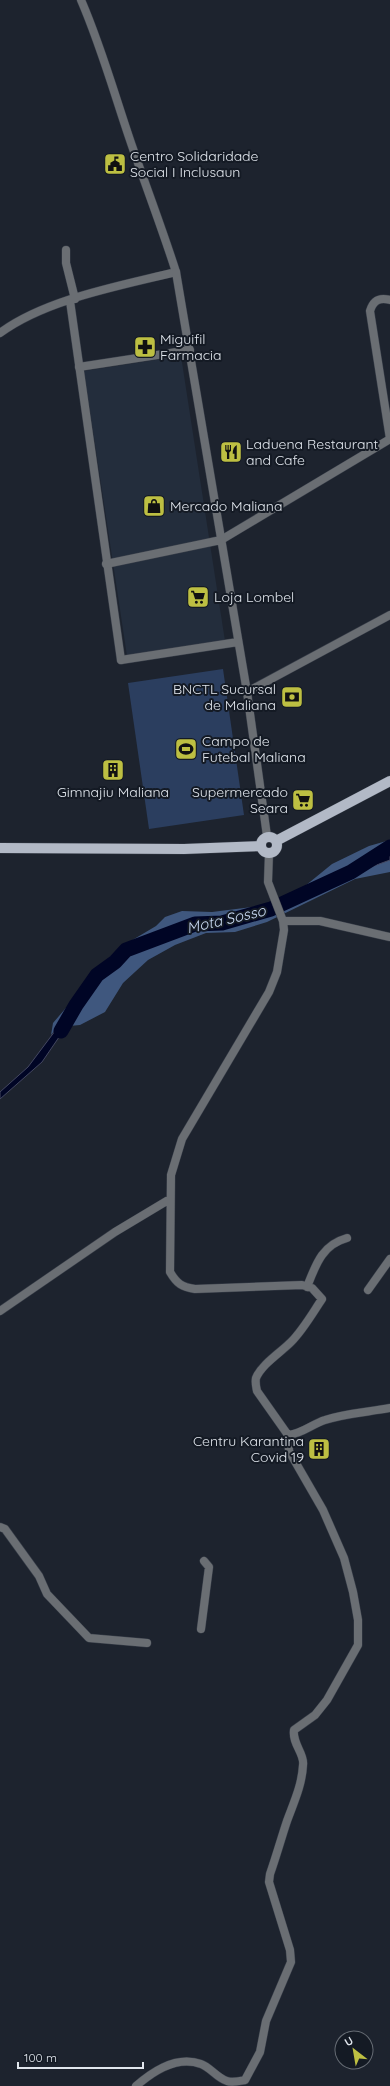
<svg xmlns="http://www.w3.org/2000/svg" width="390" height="2086" font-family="Quicksand,sans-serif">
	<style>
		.built { fill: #232d3c }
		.green { fill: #2b3e5f }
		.forest { fill: #3f577e }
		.water { fill: #000525; stroke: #444861 }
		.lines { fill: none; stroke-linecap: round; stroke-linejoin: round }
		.river { stroke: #000525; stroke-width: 15 }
		.minor-casing { stroke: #383e49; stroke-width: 9 }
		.tertiary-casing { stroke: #383e49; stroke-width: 9 }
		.primary-casing { stroke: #383e49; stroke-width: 11 }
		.minor { stroke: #6a6e73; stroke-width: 8 }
		.tertiary { stroke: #6a6e73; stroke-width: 8 }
		.primary { stroke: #b2b9c6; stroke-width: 10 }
		.labels { text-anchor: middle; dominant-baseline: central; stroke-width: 4; stroke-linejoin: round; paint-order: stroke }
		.poi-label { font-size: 14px; fill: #e1e6ed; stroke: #141a24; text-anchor: start }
		.water-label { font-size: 15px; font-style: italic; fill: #cddef8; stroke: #141a24 }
	</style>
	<rect width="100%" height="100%" fill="#1d232e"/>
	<path class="built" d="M181 356 225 641 127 656 84 371Z"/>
	<path class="green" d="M223 669 244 815 149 829 128 683Z"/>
	<path class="forest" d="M390 840 389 848C373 855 348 863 338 879L388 860H390V872L355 879 267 922 235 932 206 933 175 945 148 960 123 983 105 1012 80 1025 69 1026 80 1006 64 1019 51 1035 53 1023 83 988 92 975 119 948 156 926 165 917 182 911 212 912 267 905 305 886 332 864 369 846Z"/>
	<path class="water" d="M390 847V860L338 879 342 872Z
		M81 1005 42 1062 0 1099V1092L28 1067 64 1019Z"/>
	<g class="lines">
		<path class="river" d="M61 1031 76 1005 97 975 115 962 126 950 195 924 222 923 271 909 351 872 390 847"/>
		<g class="minor-casing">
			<path id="minor" d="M66 250V263L75 299
				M70 301 121 660
				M0 333C46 299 120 286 176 272 162 228 145 184 130 140 114 93 101 46 81 0
				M221 540 390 439 370 311C373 301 379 297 390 300
				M247 692 390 615
				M283 921H320L390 937
				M307 1287C316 1264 322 1245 347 1238
				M368 1290 390 1259
				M0 1311 115 1232 170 1199
				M288 1435C302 1434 312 1424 325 1420 346 1413 369 1412 390 1408
				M0 1527 5 1529 39 1576 47 1594 89 1638 147 1643
				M201 1629 209 1567 204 1561
				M136 2086C153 2071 177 2055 201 2064 210 2067 217 2078 227 2081 232 2083 240 2081 245 2080L260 2052 266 2021 291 1962 290 1950 269 1882 270 1874C276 1857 281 1839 287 1821 294 1802 302 1785 303 1765 305 1754 292 1744 294 1730L315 1715 327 1700 358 1645V1620L353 1592 344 1558 323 1510 289 1451 288 1435 257 1391C256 1386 255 1383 256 1378 262 1364 280 1353 291 1342 303 1330 312 1314 322 1299L312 1288 302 1285 195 1289C182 1287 177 1284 170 1272L171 1175 182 1139 269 992 277 972 284 930 283 921 268 882 269 853"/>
		</g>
		<g class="tertiary-casing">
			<path id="tertiary" d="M176 272 247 692 267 836
				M79 367 190 350
				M106 564 221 540
				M121 660 238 642"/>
		</g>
		<g class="primary-casing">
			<path id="primary" d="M261 845a8 8 0 1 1 16 0a8 8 0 1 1-16 0Z
				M276 841 390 781
				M0 848 184 849 260 846"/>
		</g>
		<use href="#minor" class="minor"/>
		<use href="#tertiary" class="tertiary"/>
		<use href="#primary" class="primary"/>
	</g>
	<defs>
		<g id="civic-square" transform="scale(1.15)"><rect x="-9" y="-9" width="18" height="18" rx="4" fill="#bdbf42" stroke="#141a24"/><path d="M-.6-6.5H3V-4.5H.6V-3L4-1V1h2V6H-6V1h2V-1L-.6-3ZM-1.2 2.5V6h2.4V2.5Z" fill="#111"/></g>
		<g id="pharmacy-square" transform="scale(1.15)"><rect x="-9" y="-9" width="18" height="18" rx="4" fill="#bdbf42" stroke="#141a24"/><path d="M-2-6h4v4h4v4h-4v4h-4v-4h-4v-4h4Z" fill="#111"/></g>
		<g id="restaurant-square" transform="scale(1.15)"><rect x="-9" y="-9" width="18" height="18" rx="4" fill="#bdbf42" stroke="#141a24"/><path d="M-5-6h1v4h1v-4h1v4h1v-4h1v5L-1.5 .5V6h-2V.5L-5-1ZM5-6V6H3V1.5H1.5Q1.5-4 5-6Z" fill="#111"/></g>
		<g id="shop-square" transform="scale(1.15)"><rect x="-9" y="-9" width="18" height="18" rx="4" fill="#bdbf42" stroke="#141a24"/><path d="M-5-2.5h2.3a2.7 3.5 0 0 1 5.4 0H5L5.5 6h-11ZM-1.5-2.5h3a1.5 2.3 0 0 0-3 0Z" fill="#111"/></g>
		<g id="supermarket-square" transform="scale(1.15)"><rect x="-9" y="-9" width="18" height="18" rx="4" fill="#bdbf42" stroke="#141a24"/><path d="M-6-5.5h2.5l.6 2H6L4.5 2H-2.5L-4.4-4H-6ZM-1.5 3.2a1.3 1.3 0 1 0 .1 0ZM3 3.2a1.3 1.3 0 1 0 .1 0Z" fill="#111"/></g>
		<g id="bank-square" transform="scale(1.15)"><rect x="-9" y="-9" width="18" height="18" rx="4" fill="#bdbf42" stroke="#141a24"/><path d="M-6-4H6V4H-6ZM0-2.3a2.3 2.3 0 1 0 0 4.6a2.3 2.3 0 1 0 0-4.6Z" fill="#111"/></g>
		<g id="stadium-square" transform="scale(1.15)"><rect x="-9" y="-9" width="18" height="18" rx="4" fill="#bdbf42" stroke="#141a24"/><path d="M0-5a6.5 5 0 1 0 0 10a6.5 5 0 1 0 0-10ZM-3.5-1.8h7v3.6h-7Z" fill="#111"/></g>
		<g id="building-square" transform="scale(1.15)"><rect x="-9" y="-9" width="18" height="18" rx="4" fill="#bdbf42" stroke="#141a24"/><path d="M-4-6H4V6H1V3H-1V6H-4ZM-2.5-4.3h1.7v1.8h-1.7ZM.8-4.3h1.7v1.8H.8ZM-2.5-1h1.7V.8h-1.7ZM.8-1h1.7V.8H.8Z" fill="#111"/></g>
	</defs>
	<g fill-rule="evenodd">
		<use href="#civic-square" x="115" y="164"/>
		<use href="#pharmacy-square" x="145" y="347"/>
		<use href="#restaurant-square" x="231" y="452"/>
		<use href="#shop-square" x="154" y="506"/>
		<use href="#supermarket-square" x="198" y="597"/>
		<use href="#bank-square" x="292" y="697"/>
		<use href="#stadium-square" x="186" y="749"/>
		<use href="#building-square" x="113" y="770"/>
		<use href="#supermarket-square" x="303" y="800"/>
		<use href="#building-square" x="319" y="1449"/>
	</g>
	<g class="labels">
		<g class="poi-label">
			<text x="130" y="156">Centro Solidaridade<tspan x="130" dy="16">Social I Inclusaun</tspan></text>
			<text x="160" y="339">Miguifil<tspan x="160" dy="16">Farmacia</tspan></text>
			<text x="246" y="444">Laduena Restaurant<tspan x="246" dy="16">and Cafe</tspan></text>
			<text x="170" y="506">Mercado Maliana</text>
			<text x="214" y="597">Loja Lombel</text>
			<text x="276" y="689" text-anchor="end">BNCTL Sucursal<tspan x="276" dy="16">de Maliana</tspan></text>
			<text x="202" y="741">Campo de<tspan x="202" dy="16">Futebal Maliana</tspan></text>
			<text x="113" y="792" text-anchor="middle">Gimnajiu Maliana</text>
			<text x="288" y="792" text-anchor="end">Supermercado<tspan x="288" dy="16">Seara</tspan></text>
			<text x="304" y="1441" text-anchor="end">Centru Karantina<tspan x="304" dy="16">Covid 19</tspan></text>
		</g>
		<g class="water-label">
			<text transform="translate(226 919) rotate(-13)">Mota Sosso</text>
		</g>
	</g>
	<g transform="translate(354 2050) rotate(329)"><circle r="19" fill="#141a24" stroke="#666c74"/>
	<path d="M0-3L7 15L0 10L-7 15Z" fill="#bdbf42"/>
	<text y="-6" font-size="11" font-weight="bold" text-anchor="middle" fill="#e1e6ed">U</text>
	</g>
	<path d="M18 2062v6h125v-6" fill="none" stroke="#e1e6ed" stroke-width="2"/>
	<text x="24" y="2062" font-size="12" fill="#e1e6ed" stroke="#141a24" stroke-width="3" paint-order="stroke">100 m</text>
</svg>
